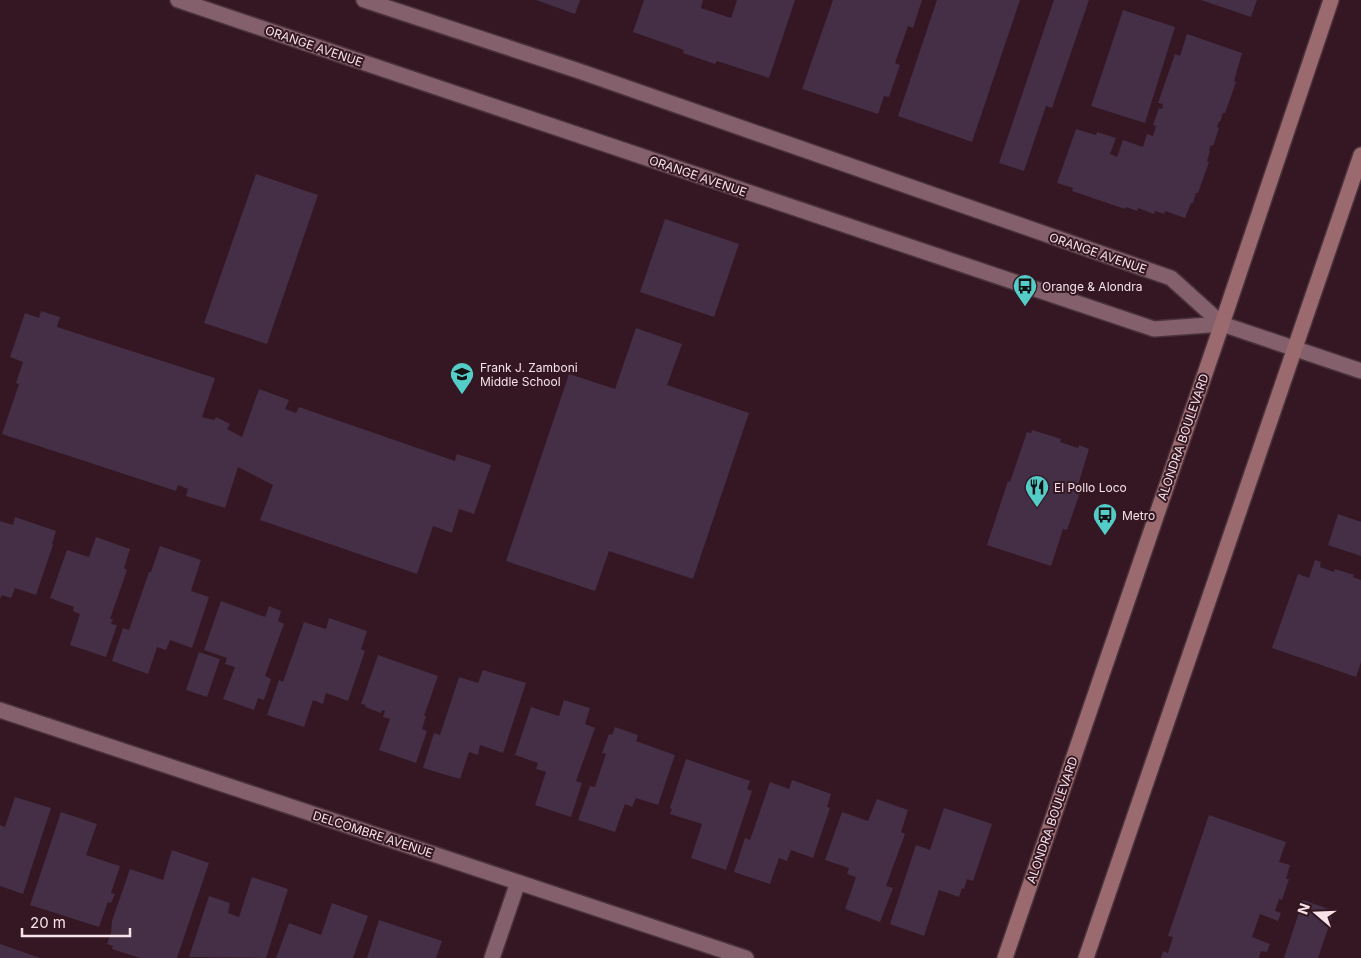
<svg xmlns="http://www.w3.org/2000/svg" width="1361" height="958" font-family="Inter,sans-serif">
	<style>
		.building { fill: #442f46 }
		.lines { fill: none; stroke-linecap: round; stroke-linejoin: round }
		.minor-casing { stroke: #4b333c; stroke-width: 18 }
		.tertiary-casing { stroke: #4b333c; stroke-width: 18 }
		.secondary-casing { stroke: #4b333c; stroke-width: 18 }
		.minor { stroke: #84606c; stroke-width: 15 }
		.tertiary { stroke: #84606c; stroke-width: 15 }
		.secondary { stroke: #9a6a6e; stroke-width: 15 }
		.labels { text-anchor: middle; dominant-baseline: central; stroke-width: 4; stroke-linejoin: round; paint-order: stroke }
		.street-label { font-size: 12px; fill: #f7e2e8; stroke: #341722 }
		.poi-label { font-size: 12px; fill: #f7e2e8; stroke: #341722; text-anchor: start }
	</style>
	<rect width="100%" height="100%" fill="#341722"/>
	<path class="building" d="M536 0H580L575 14Z
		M644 0H703L701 8 731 18 737 0H795L769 78 717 61 715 64 683 53 684 50 633 32Z
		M833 0H922L913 28 908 26 895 63 900 65 889 97 884 96 878 114 802 89Z
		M937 0H1020L972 142 898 116Z
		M1054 0H1089L1052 108 1046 106 1024 171 999 163Z
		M1201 0H1257L1251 17Z
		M1123 10 1175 27 1145 123 1091 106Z
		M1187 34 1242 53 1234 81 1236 82 1225 113H1223L1220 122 1219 121 1217 127 1219 128 1213 146 1211 145 1209 150 1210 151 1207 161 1209 162 1198 193H1196L1193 203H1191L1185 218 1165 211 1164 214 1155 211 1154 214 1138 208 1137 211 1126 207 1125 209 1072 191 1073 188 1057 183 1076 129 1096 135 1097 132 1116 138 1110 154 1117 157 1123 140 1143 147 1147 134 1153 136 1156 126 1153 125 1159 108 1162 109 1163 104 1158 103 1175 54 1180 56Z
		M256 174 318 195 267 344 204 323Z
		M665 219 739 244 714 317 640 292Z
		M41 311 60 317 57 327 215 378 202 417 214 420 216 417 230 424 227 429 242 437 259 389 289 400 285 409 296 413 299 407 455 461 457 454 491 465 474 514 459 509 452 533 433 526 417 574 260 520 273 485 238 467 225 508 186 496 188 489 178 485 176 491 2 434 19 384 16 383 23 362 10 357 25 313 39 318Z
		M636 328 682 344 667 385 749 413 693 579 609 551 595 591 506 561 569 374 615 389Z
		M1032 430 1061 439 1060 442 1078 448 1079 445 1089 449 1078 485 1082 487 1067 530 1063 529 1051 566 987 545 1008 481 1010 482 1027 432 1031 433Z
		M1338 514 1361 522V556L1328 545Z
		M15 517 56 531 52 544 53 545 36 595 15 588 11 598 2 595 0 599V521L13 525Z
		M96 537 130 549 124 568 127 570 110 619H113L111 624 117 625 106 657 70 645 80 614 73 611 74 607 50 598 67 550 89 557Z
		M160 546 201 560 191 591 209 597 192 648 170 640 166 650 157 647 148 674 112 661 123 628 129 630 149 572H151Z
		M1315 560 1321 562 1320 567 1334 572 1335 569 1354 575 1353 577 1361 580V662L1356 677 1272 648 1298 574 1309 578Z
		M221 601 265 617 269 606 281 611 278 621 284 624 265 676 271 679 264 700 258 698 254 710 223 699 235 667 225 664 227 658 204 650Z
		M329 618 367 631 361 649 365 651 348 701 326 693 323 704 313 700 304 727 267 715 279 680 283 682 304 622 326 629Z
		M199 652 220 659 207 697 186 690Z
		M378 655 438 676 424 716H426L422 729 427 731 416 763 379 750 390 719 383 717 385 711 382 710 381 713 365 707 366 705 361 704Z
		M483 670 526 683 503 753 480 745 478 755 469 752 460 779 423 768 434 733 440 735 459 677 478 683Z
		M564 700 590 708 585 724 595 728 576 781 582 783 571 817 535 805 546 772 536 769 538 763 515 755 531 707 559 716Z
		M615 727 638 735 636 741 675 755 658 805 636 798 632 807 625 804 615 832 578 820 590 786 595 787 606 754 602 753 609 734 612 735Z
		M686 759 750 781 747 789 752 791 726 870 691 858 702 824 670 814 672 809 670 808Z
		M792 780 831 794 827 807 830 808 813 858 791 850 787 861 779 858 770 884 734 872 745 838 750 840 770 782 789 789Z
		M15 797 51 808 23 894 0 886V825L5 827Z
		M877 799 908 810 901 832 905 834 886 886 893 888 880 922 845 909 856 877 847 874 849 868 825 860 842 812 868 821Z
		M944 808 992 824 973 881 967 879 964 889 962 888 959 897 939 890 924 936 890 924 916 845 930 850Z
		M61 812 97 824 86 855 120 866 111 893 115 894 111 903 108 902 99 927 30 905Z
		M1209 815 1286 842 1279 862 1290 865 1286 879H1289L1282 900 1279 899 1275 911 1281 913 1278 921 1260 914 1252 937 1270 944 1267 952 1261 951 1259 958H1161L1163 951 1168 953 1173 937 1168 936Z
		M172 850 209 863 177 958H140L112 949 113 946 107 944 111 933 112 921 130 869 163 880Z
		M252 877 288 889 266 958 189 957 209 896 230 903 228 913 239 917Z
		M1303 900 1334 911 1318 958H1284Z
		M332 903 368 916 353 958H276L289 923 321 935Z
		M379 920 442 941 436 958H367Z
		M0 944 40 958H0Z"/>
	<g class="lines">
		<g class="minor-casing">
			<path id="minor" d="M0 710 746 958
				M492 958 518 882"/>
		</g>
		<g class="tertiary-casing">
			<path id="tertiary" d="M178 0 1154 329 1222 324
				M364 0 579 71 1171 278 1222 324 1361 371"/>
		</g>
		<g class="secondary-casing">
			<path id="secondary" d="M1005 958 1222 324 1331 0
				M1086 958 1361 155"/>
		</g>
		<use href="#minor" class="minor"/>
		<use href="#tertiary" class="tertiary"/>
		<use href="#secondary" class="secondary"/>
	</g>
	<defs>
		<g id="bus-pin" transform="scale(1.25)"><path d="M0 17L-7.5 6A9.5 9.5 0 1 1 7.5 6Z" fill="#54cdc8" stroke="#341722"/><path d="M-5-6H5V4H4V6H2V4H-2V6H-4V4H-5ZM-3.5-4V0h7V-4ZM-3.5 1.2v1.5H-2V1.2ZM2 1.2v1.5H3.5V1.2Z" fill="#111"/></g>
		<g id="school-pin" transform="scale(1.25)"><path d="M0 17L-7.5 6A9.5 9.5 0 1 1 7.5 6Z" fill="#54cdc8" stroke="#341722"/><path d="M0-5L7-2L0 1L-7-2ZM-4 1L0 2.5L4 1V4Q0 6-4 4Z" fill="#111"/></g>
		<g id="restaurant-pin" transform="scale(1.25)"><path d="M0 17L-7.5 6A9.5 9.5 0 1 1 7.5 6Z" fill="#54cdc8" stroke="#341722"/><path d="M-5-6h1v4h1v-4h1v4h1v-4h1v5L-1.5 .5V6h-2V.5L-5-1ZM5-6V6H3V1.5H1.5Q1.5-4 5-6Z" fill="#111"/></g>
	</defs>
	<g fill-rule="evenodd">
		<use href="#bus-pin" x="1025" y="286"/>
		<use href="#school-pin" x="462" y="374"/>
		<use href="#restaurant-pin" x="1037" y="487"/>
		<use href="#bus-pin" x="1105" y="515"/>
	</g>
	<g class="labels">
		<g class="street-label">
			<text transform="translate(314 46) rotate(19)">ORANGE AVENUE</text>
			<text transform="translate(698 176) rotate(19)">ORANGE AVENUE</text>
			<text transform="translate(1098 253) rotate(19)">ORANGE AVENUE</text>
			<text transform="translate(1183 437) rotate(-71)">ALONDRA BOULEVARD</text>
			<text transform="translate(1052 820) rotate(-71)">ALONDRA BOULEVARD</text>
			<text transform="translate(373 834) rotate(18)">DELCOMBRE AVENUE</text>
		</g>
		<g class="poi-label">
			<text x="1042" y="286">Orange &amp; Alondra</text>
			<text x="480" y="367">Frank J. Zamboni<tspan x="480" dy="14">Middle School</tspan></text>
			<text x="1054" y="487">El Pollo Loco</text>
			<text x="1122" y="515">Metro</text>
		</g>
	</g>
	<g transform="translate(1316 913) rotate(289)" stroke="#341722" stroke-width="4" paint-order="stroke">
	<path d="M0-4L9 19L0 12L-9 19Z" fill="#f7e2e8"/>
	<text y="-8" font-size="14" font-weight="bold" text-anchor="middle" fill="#f7e2e8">N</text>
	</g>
	<path d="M22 928v8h108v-8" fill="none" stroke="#f7e2e8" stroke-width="2.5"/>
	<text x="30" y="928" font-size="15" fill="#f7e2e8" stroke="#341722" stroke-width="4" paint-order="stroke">20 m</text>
</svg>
